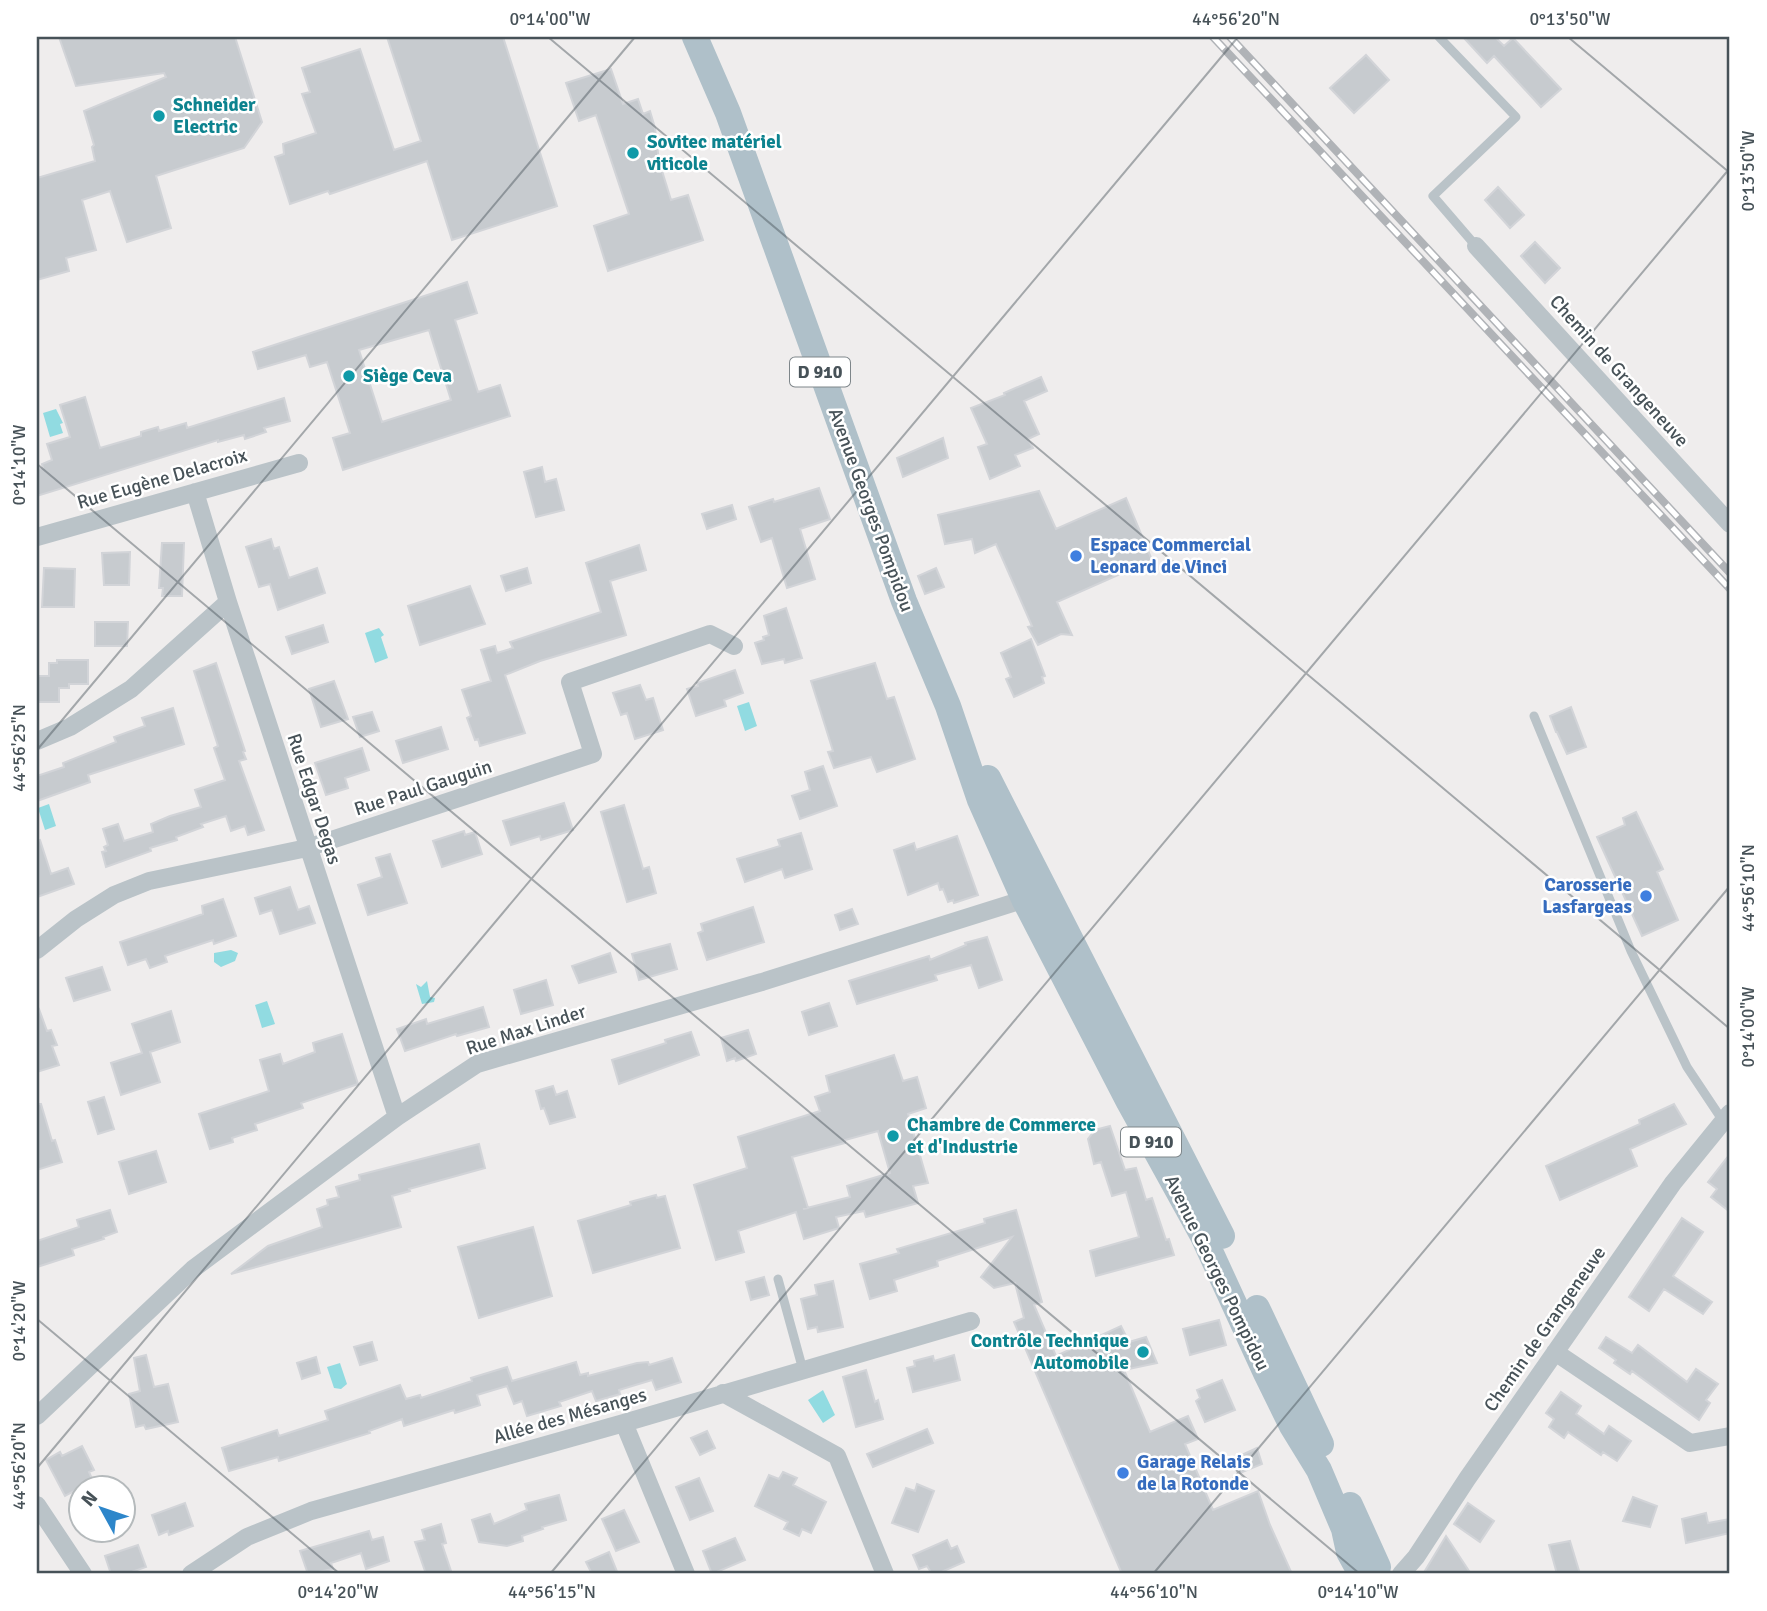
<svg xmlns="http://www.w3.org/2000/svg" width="1767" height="1611" font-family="Signika,sans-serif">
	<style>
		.water { fill: #91dbe1 }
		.building { fill: #c7cbcf; stroke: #d2d4d8; stroke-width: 2; fill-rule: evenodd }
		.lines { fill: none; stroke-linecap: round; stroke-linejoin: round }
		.service { stroke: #bac3c8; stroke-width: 9 }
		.minor { stroke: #bac3c8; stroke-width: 18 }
		.primary { stroke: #afc0c9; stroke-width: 26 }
		.rail-casing { stroke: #b0b3b7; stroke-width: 8 }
		.rail { stroke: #fff; stroke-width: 5; stroke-dasharray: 16; stroke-linecap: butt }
		.ticks { fill: none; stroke: #475258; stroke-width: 2; stroke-opacity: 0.45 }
		.culture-dot { fill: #0f9aa8; stroke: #fff; stroke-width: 2.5 }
		.shop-dot { fill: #3f7fe0; stroke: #fff; stroke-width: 2.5 }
		.labels { text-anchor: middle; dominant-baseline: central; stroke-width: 5; stroke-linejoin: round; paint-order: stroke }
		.shield { fill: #fff; stroke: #7e868a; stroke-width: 2 }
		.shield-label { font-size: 18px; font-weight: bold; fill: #475258 }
		.culture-label { font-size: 19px; font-weight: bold; fill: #0d838f; stroke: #fff; text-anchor: start }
		.street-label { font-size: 19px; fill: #475258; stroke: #fff }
		.shop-label { font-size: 19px; font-weight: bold; fill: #366cbe; stroke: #fff; text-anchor: start }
		.neatline { fill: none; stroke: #475258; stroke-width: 2.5 }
		.ticks-label { font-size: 18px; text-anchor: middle; fill: #475258 }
	</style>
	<rect width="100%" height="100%" fill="#efeded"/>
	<path class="water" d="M56 409 63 423 60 424 63 433 50 437 43 413Z
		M379 628 384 635 381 637 388 658 375 663 365 633Z
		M749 702 757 726 745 731 737 706Z
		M49 804 56 826 45 830 38 808Z
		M231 950 238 953 235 961 221 967 214 962V953Z
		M427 981 430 997 435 998 434 1002 422 1004 416 984 421 987Z
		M267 1001 275 1024 262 1028 255 1005Z
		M340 1363 347 1384 341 1389 334 1388 327 1367Z
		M823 1390 835 1415 823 1423 808 1400Z"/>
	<path class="building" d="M59 37H235L262 122 244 148 156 176 171 228 127 242 110 191 82 200 96 250 66 258 69 271 37 280V178L95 161 92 147 94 145 84 111 166 77 164 73 76 86Z
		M387 37H503L557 206 452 240 427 161 330 194 328 191 290 204 275 157 284 154 283 144 316 133 302 94 310 92 302 68 360 49 394 150 421 141Z
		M1463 37H1495L1504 46 1513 38 1561 89 1541 107 1494 56 1487 63Z
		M1366 55 1389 80 1354 113 1330 88Z
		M611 69 623 104 638 99 643 114 650 111 655 128 659 161 671 200 688 195 703 240 608 271 594 226 629 214 596 115 579 121 566 83Z
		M1498 187 1524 215 1510 228 1485 200Z
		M1535 242 1560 268 1545 283 1521 256Z
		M467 282 477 313 455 320 478 392 500 385 510 416 343 470 333 438 350 433 327 362 310 367 306 355 258 369 253 352ZM429 330 451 400 382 422 359 350Z
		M1041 377 1047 391 1024 401 1039 434 1028 439 1033 448 1015 455 1020 466 990 479 978 447 987 444 971 408 1005 395 1004 393Z
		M85 397 100 448 141 436V432L158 427 159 431 186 423 187 428 284 398 290 421 264 428 266 432 245 439 244 435 218 442V440L37 496V469L43 468 42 464 52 460 47 444 70 437 60 405Z
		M943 438 948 458 903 477 897 458Z
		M542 467 545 482 556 479 564 510 536 517 524 472Z
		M819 488 830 519 800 529 815 579 787 588 772 538 761 542 749 507 773 499 774 502Z
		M1039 491 1056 529 1126 498 1152 560 1057 602 1072 635 1061 634 1038 645 1028 627 1032 626 996 544 975 553 972 539 945 544 938 515Z
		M732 505 736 519 707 529 702 514Z
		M271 539 274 549 279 547 289 578 317 568 325 593 278 610 270 584 259 587 246 547Z
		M162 543H184L182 596H162L163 588H159Z
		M639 545 646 570 610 581 626 635 540 661 505 675 525 733 480 746 478 739 475 740 467 718 471 716 462 690 491 681 481 650 495 646 497 653 513 648 510 642 601 612 586 563Z
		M130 552 129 585H104L102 553Z
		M44 568 75 569 74 607H42Z
		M527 568 531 583 506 591 501 576Z
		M936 568 944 587 925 594 918 576Z
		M470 586 485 624 420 645 408 606Z
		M786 608 802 658 785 663 784 659 762 664 755 643 764 640 763 637 769 635 764 616Z
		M95 622H128L127 646H95Z
		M323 625 328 642 292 654 286 637Z
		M1031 639 1045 676 1042 677 1044 683 1014 697 1006 679 1011 677 1001 653Z
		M57 660H88V684H69V688H59V702H37V676H49V663H57Z
		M216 663 245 751 243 752 246 759 239 761 264 830 248 835 245 826 231 831 226 816 201 824 203 827 176 837 177 840 150 848 151 851 106 867 102 852 106 851 104 847 108 845 103 829 118 824 124 841 153 832 151 824 170 816 201 807 195 790 225 780 214 748 218 746 194 671Z
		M875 663 887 699 894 697 915 759 877 772 871 757 834 768 828 752 833 751 811 681Z
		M735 670 743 693 724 700 726 706 696 716 687 689 698 686 697 683Z
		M334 681 348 719 321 727 309 689Z
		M640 685 646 700 653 698 663 730 635 739 627 713 621 715 613 693Z
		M1571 707 1586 747 1567 754 1557 732H1556L1550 716Z
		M173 708 184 744 88 775 90 782 37 801V776L64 767 63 763 116 742 114 737 145 726 142 718Z
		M372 712 379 731 360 737 353 717Z
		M441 727 448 749 403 763 396 741Z
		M362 748 369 770 345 778 348 788 326 795 315 763Z
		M823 766 837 806 800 819 792 796 810 790 805 772Z
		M564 803 573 830 541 840 540 836 511 845 503 821Z
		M624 805 643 869 649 867 656 893 627 902 601 812Z
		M1636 812 1663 869 1657 872 1678 920 1642 936 1597 837 1625 825 1623 818Z
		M464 831 465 835 475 832 482 854 442 867 433 841Z
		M801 833 812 869 785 878 782 869 745 882 737 859 780 846 778 840Z
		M957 836 978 895 954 903 953 900 948 902 943 889 940 890 938 883 908 895 894 850 914 843 916 850Z
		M40 840 51 874 68 868 74 884 37 897V841Z
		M390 854 407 903 368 915 358 885 382 877 376 858Z
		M290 887 298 910 309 906 315 923 280 934 272 910 260 914 255 898Z
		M223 899 236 936 214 944 213 940 165 956 167 962 150 968 146 959 128 965 120 942 203 914 202 906Z
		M753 907 764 942 707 960 698 933 703 931 701 924Z
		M852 909 858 924 840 930 835 915Z
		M987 937 1002 980 979 988 971 965 935 975 937 980 857 1004 849 981 929 956 930 960 966 945 965 943Z
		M670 944 677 969 639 980 632 954Z
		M610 953 616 972 579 983 572 966Z
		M102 967 110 990 74 1001 66 978Z
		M546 980 553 1005 521 1014 514 990Z
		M829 1003 837 1026 809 1035 802 1012Z
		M483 1007 489 1027 457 1036 456 1034 405 1051 397 1029 426 1019 427 1024Z
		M39 1009 47 1031 51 1030 57 1045 52 1046 59 1065 37 1072V1010Z
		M171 1011 180 1042 150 1052 160 1082 121 1095 111 1063 142 1053 132 1024Z
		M748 1030 756 1054 736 1061 735 1058 727 1061 721 1038Z
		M691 1032 699 1055 619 1084 612 1060 666 1043 665 1040Z
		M342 1034 358 1084 301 1103 303 1108 255 1124 257 1130 232 1138 233 1142 210 1149 199 1114 269 1091 260 1060 280 1054 283 1064 315 1052 313 1043Z
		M894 1055 903 1081 917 1077 926 1108 908 1114 928 1183 913 1186 918 1203 866 1217 864 1211 836 1217 839 1228 804 1239 796 1212 738 1231 744 1252 716 1260 694 1185 747 1168 738 1137 820 1111 815 1097 830 1092 826 1076ZM878 1131 890 1173 847 1186 850 1197 803 1209 808 1208 792 1157 845 1143V1140Z
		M553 1086 556 1095 567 1091 575 1117 550 1124 544 1108 541 1109 536 1091Z
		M104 1097 114 1129 98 1134 88 1102Z
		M37 1104H41L52 1141 55 1140 62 1162 37 1170Z
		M1674 1104 1686 1124 1630 1149 1637 1166 1560 1200 1546 1166 1640 1124 1639 1120Z
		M1110 1126 1125 1170 1136 1168 1146 1200 1152 1198 1166 1240 1169 1239 1174 1255 1096 1276 1090 1251 1139 1237 1126 1192 1112 1196 1101 1162 1094 1164 1088 1139 1095 1130Z
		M479 1144 485 1168 409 1189 410 1191 392 1196 401 1227 231 1274 268 1246 322 1227 317 1209 328 1205 327 1200 339 1197 336 1187 360 1180 359 1175Z
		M156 1151 166 1182 129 1194 119 1162Z
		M1730 1154V1212L1711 1197 1717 1189 1708 1182Z
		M656 1195 657 1198 665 1196 680 1248 593 1273 578 1221 631 1205 630 1202Z
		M110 1210 117 1232 103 1237 104 1239 72 1249 74 1255 37 1267V1241L79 1227 77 1220Z
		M1016 1210 1042 1302 1034 1305 1056 1356 1121 1326 1129 1342 1146 1337 1157 1363 1124 1370 1150 1432 1188 1416 1198 1439 1185 1444 1213 1510 1258 1491 1270 1525 1292 1574H1122L1014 1322 1024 1318 1015 1283 994 1288 981 1277 1012 1237 937 1261 938 1266 894 1280 897 1291 870 1299 860 1264 899 1253 897 1249 985 1223 984 1219Z
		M1682 1218 1703 1232 1673 1276 1712 1302 1703 1314 1664 1289 1649 1311 1629 1297Z
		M533 1227 552 1296 479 1318 458 1247Z
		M764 1277 769 1295 751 1300 746 1282Z
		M833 1281 843 1327 818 1332 817 1327 808 1329 801 1299 817 1295 815 1285Z
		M1219 1320 1226 1345 1190 1355 1183 1329Z
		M1606 1337 1632 1353 1638 1345 1687 1382 1696 1369 1718 1384 1706 1400 1710 1403 1699 1420 1632 1371 1630 1374 1614 1363 1616 1360 1599 1348Z
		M372 1342 377 1360 360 1365 354 1347Z
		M146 1355 154 1387 168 1384 178 1422 146 1429 144 1425 136 1427 129 1394 140 1391 134 1358Z
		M954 1355 960 1380 913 1392 907 1368 915 1366 914 1361 933 1356 934 1361Z
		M316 1357 320 1373 302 1379 297 1363Z
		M672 1358 681 1382 656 1390 652 1380 619 1390 620 1394 596 1401 592 1391 559 1402 561 1406 527 1416 522 1401 514 1404 507 1386 477 1395 480 1405 455 1413 454 1410 404 1426 402 1419 369 1431 370 1433 279 1461 278 1457 229 1471 222 1448 277 1430 279 1436 328 1420 325 1411 400 1385 406 1399 420 1395 421 1398 472 1381 471 1378 507 1367 512 1381 576 1362 580 1375 588 1373V1376L637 1363 648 1362 649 1365Z
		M866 1370 875 1402 878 1400 883 1419 856 1427 843 1377Z
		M1222 1380 1235 1410 1205 1422 1196 1401 1200 1398 1197 1390Z
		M1561 1392 1581 1406 1576 1414 1604 1434 1609 1426 1631 1441 1617 1461 1603 1452 1601 1455 1568 1432 1564 1438 1549 1427 1554 1419 1546 1413Z
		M927 1429 933 1443 873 1467 867 1454Z
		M707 1431 715 1448 700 1455 691 1438Z
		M82 1446 94 1470 89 1472 93 1481 65 1496 46 1460 60 1452 62 1456Z
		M1257 1448 1262 1464 1240 1473 1233 1459Z
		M783 1472 797 1478 793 1485 826 1502 811 1533 802 1529 799 1536 784 1529 788 1522 755 1506 769 1475 779 1479Z
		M699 1478 713 1511 690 1520 676 1487Z
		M917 1484 934 1491 918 1532 892 1523 906 1488 915 1491Z
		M559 1495 566 1520 542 1527 543 1529 522 1536 523 1541 507 1546 479 1542 472 1520 490 1514 494 1524 527 1510 525 1504Z
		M1633 1497 1657 1506 1650 1527 1623 1521Z
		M185 1503 193 1526 169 1535 168 1531 159 1535 152 1515Z
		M1468 1503 1494 1521 1480 1542 1454 1524Z
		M624 1510 639 1542 616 1551 602 1519Z
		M1706 1513 1708 1523 1730 1519V1533L1686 1543 1682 1519Z
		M441 1524 446 1543 442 1544 452 1574H426L415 1542 425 1540 422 1530Z
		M369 1531 372 1540 383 1537 389 1561 366 1569 361 1553 331 1563 333 1569 308 1574 300 1551Z
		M1446 1536 1471 1574H1423Z
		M735 1538 745 1560 712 1574 703 1551Z
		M947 1540 951 1549 957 1546 964 1562 937 1574H932L927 1566 919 1569 913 1555Z
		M1570 1541 1580 1574H1557L1549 1545Z
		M138 1545 146 1567 126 1574H111L105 1556Z
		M609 1552 618 1574H592L586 1562Z"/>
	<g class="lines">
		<path class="service" d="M1439 37 1516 117 1433 196 1476 246
			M1534 716 1631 951 1687 1067 1723 1121
			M778 1279 803 1370"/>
		<path class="minor" d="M1476 246 1730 524
			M195 492 228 602 397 1117
			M37 537 299 463
			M37 741 70 727 131 689 228 602
			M37 950 76 919 114 895 149 881 307 848 593 754 570 682 710 634 734 646
			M1555 1352 1690 1443 1730 1436
			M723 1393 837 1456 885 1574
			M37 1416 193 1269 397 1117 477 1064 762 982 1032 897
			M624 1423 686 1574
			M37 1505 83 1574
			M191 1574 247 1537 311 1511 624 1423 971 1321
			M1401 1574 1416 1557 1467 1479 1673 1183 1730 1113"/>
		<path class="primary" d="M695 37 728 113 904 601 948 706 980 800 1024 899 1129 1102 1203 1236 1266 1373 1292 1426 1319 1470 1344 1529 1349 1552 1361 1574
			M988 778 1222 1236
			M1257 1308 1321 1444
			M1350 1505 1378 1567"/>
		<g class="rail-casing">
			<path id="rail" d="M1213 37 1730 589
				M1230 37 1730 573"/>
		</g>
		<use href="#rail" class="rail"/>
	</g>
	<path class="ticks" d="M548 37 1730 1029M1568 37 1730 173M37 464 1360 1574M37 750 635 37M37 1319 340 1574M37 1468 1238 37M550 1574 1730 168M1153 1574 1730 886"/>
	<g class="culture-dot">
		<circle cx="159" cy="116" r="7"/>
		<circle cx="633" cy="153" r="7"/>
		<circle cx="349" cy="376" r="7"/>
		<circle cx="893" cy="1136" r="7"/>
		<circle cx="1143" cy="1352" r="7"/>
	</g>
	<g class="shop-dot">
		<circle cx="1076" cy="556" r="7"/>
		<circle cx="1646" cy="896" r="7"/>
		<circle cx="1123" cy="1473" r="7"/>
	</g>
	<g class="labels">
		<g class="shield">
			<rect x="790" y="357.5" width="60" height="29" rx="5"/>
			<rect x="1121" y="1127.5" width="60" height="29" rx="5"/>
		</g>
		<g class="shield-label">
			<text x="820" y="372">D 910</text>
			<text x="1151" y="1142">D 910</text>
		</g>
		<g class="culture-label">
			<text x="173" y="105">Schneider<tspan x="173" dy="22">Electric</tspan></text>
			<text x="647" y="142">Sovitec matériel<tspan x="647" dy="22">viticole</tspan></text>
			<text x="363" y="376">Siège Ceva</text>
			<text x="907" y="1125">Chambre de Commerce<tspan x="907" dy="22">et d'Industrie</tspan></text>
			<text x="1129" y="1341" text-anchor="end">Contrôle Technique<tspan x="1129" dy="22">Automobile</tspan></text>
		</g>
		<g class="street-label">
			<text transform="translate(1619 371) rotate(48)">Chemin de Grangeneuve</text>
			<text transform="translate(162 479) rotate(-16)">Rue Eugène Delacroix</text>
			<text transform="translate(871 510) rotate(70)">Avenue Georges Pompidou</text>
			<text transform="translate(423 788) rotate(-18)">Rue Paul Gauguin</text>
			<text transform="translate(314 799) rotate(72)">Rue Edgar Degas</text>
			<text transform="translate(526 1030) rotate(-18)">Rue Max Linder</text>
			<text transform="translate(1217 1273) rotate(64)">Avenue Georges Pompidou</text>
			<text transform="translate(1545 1329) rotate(-55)">Chemin de Grangeneuve</text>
			<text transform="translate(570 1416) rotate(-16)">Allée des Mésanges</text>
		</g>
		<g class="shop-label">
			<text x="1090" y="545">Espace Commercial<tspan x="1090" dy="22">Leonard de Vinci</tspan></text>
			<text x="1632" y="885" text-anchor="end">Carosserie<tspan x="1632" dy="22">Lasfargeas</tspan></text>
			<text x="1137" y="1462">Garage Relais<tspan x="1137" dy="22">de la Rotonde</tspan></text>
		</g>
	</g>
	<rect width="1767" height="1611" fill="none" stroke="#ffffff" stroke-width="77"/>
	<g transform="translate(102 1509) rotate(310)"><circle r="33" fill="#ffffff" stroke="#b5babc" stroke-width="2"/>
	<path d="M0-5L12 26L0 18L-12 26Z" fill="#2d86ca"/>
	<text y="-10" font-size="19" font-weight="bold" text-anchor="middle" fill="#475258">N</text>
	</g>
	<rect x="38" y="38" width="1690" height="1534" class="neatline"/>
	<g class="ticks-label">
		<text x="550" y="25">0°14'00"W</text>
		<text x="1236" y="25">44°56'20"N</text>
		<text x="1570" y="25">0°13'50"W</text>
		<text transform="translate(1748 171) rotate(-90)" y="6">0°13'50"W</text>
		<text transform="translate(19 465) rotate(-90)" y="6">0°14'10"W</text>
		<text transform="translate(19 748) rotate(-90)" y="6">44°56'25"N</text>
		<text transform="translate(1748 888) rotate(-90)" y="6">44°56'10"N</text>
		<text transform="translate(1748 1027) rotate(-90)" y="6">0°14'00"W</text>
		<text transform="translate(19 1321) rotate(-90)" y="6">0°14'20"W</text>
		<text transform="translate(19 1466) rotate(-90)" y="6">44°56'20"N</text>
		<text x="338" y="1598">0°14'20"W</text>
		<text x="552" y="1598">44°56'15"N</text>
		<text x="1154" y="1598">44°56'10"N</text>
		<text x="1358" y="1598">0°14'10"W</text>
	</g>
</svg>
